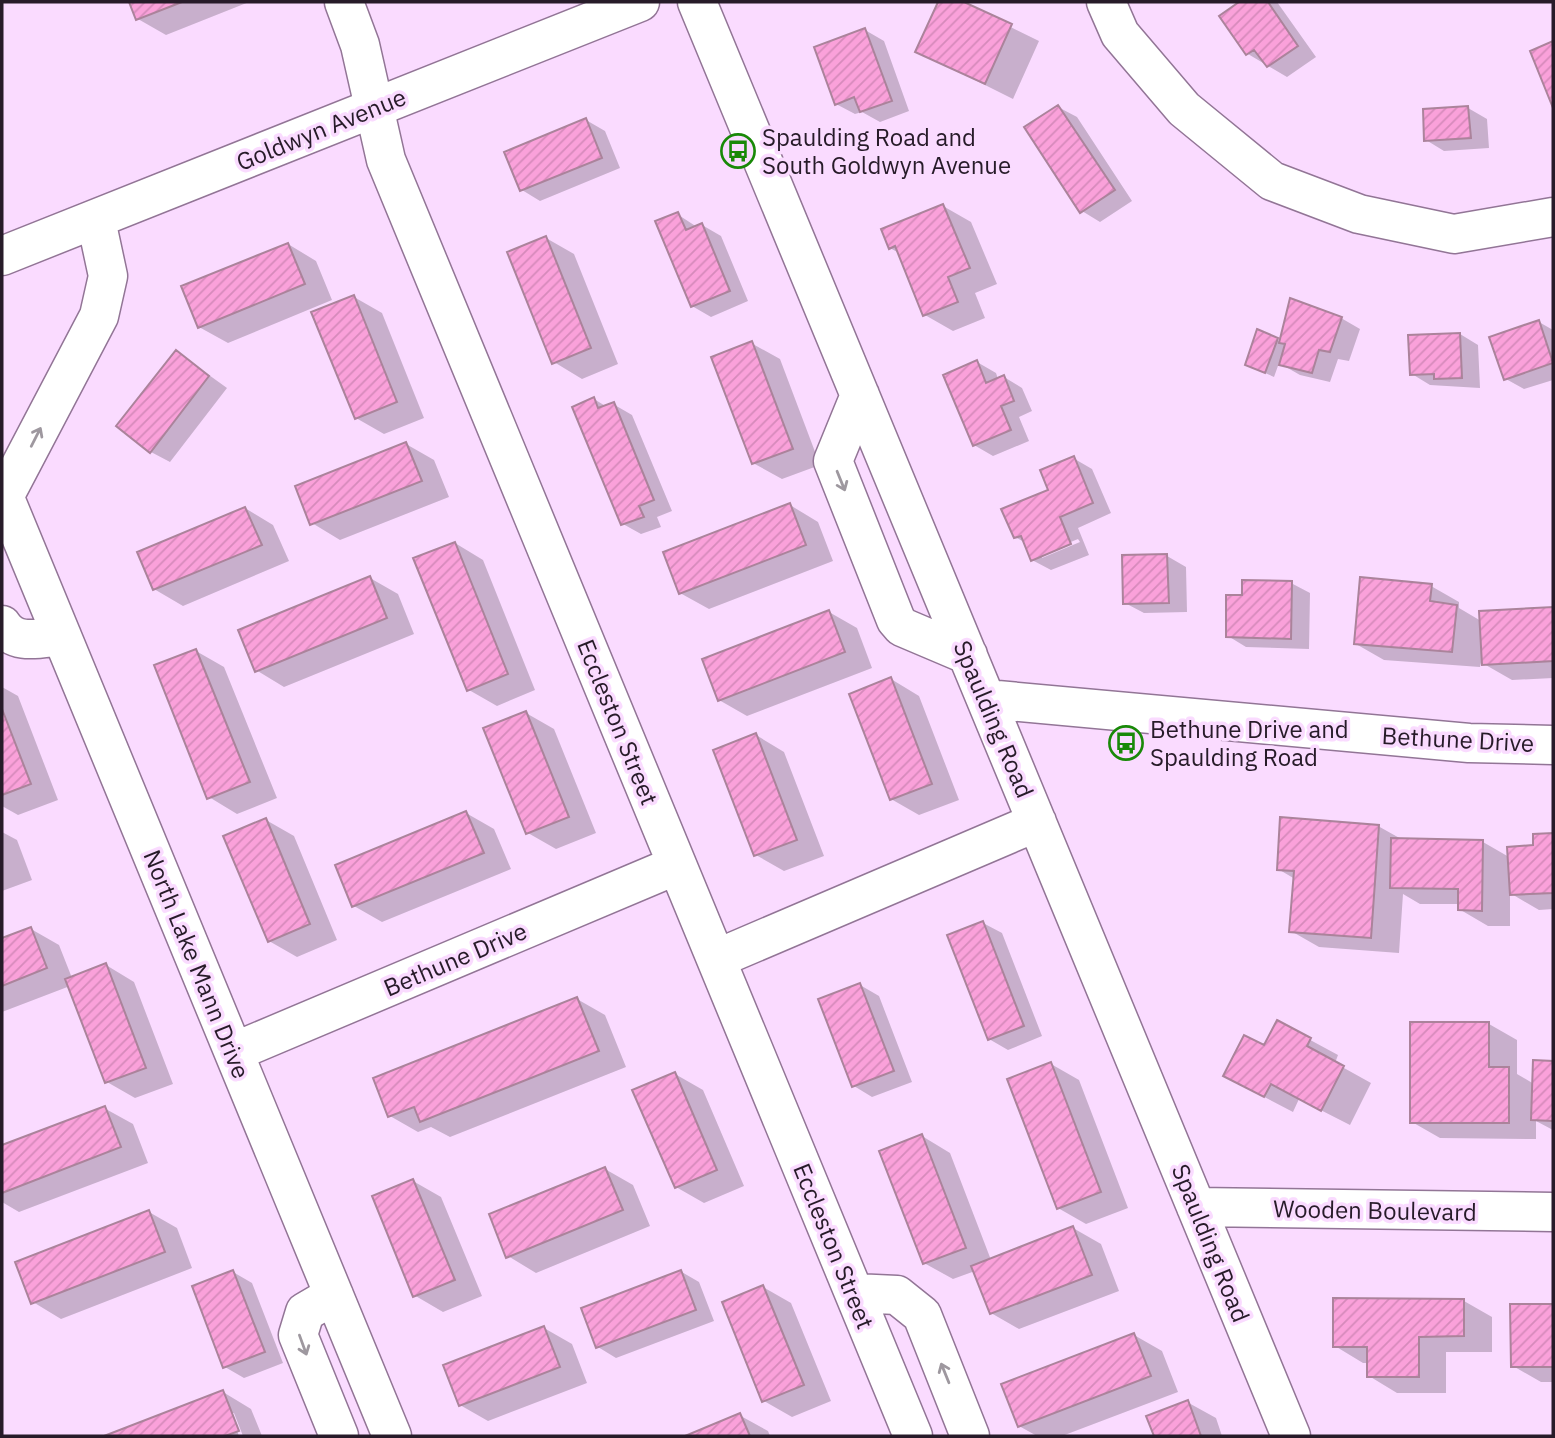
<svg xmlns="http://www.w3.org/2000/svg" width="1555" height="1438" font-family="'IBM Plex Sans',sans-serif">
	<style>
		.shadow { fill: #0003; fill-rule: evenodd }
		.building { fill: url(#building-hatch); stroke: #ab839b; stroke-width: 2 }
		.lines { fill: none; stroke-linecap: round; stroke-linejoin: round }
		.minor-casing { stroke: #927596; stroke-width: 41 }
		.minor { stroke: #fff; stroke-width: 38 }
		.oneway { stroke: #9e989f }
		.labels { text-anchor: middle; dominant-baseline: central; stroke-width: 7; stroke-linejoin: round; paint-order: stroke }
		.street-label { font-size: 24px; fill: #271b29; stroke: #fadbff }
		.poi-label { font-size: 24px; fill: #271b29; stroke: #fadbff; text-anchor: start }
	</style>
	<defs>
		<pattern id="building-hatch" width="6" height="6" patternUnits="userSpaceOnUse" patternTransform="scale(1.75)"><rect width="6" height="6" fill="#faa1da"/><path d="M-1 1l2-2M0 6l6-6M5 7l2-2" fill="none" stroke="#d68abb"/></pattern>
	</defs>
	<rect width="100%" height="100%" fill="#fadbff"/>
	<path class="shadow" d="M131 2H249L166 35 138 19Z
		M940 2H960L1039 41 1013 99 917 51Z
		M1242 2H1277L1316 57 1287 77 1248 54 1222 17Z
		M865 30 884 41 909 111 880 122 862 112 855 114 836 104Z
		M1058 107 1077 117 1132 201 1100 222 1082 211Z
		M1468 108 1487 119 1489 148 1444 151 1426 140Z
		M586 120 605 131 620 168 540 201 522 190Z
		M943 206 971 222 997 284 975 293 985 318 953 331 925 315 899 253 890 248Z
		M677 214 697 227 702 225 721 236 748 301 711 317 692 306Z
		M546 238 574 254 618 364 582 379 554 362Z
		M288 244 316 261 332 300 228 343 199 327Z
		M354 297 382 313 424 418 384 434 356 418Z
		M1341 318 1360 329 1349 361 1338 359 1330 382 1300 375 1279 363 1274 377 1256 369 1259 331 1281 342Z
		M1539 322 1553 330V380L1524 389 1506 379Z
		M1460 334 1478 345 1480 388 1430 385 1412 374Z
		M751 343 780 359 820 465 782 479 753 463Z
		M177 352 227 388 170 462 151 452Z
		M977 362 996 373 998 379 1004 377 1022 388 1032 411 1019 417 1029 441 993 456 974 445Z
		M594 399 607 407 613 404 632 415 672 511 657 517 661 527 641 534 623 524Z
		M406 444 434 460 449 497 340 540 312 523Z
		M1073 458 1092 469 1111 513 1078 528 1089 555 1051 570 1032 560 1026 543 1015 537ZM1078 539 1080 542 1042 558V554Z
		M790 505 818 522 833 561 709 609 680 593Z
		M245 508 273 525 289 561 183 606 154 589Z
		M455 543 483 560 535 690 497 706 469 690Z
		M1167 556 1186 567 1187 612 1144 613 1125 603Z
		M370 578 398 594 414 634 284 687 256 670Z
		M1291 583 1310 593 1309 649 1246 647 1228 636 1244 597Z
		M1431 586 1459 602V608L1481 621V613L1553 608V678L1512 680 1484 664 1483 654 1480 667 1384 660 1356 644Z
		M829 612 857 628 872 668 747 716 719 700Z
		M196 651 224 667 277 798 237 814 209 797Z
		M891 679 919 696 959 800 919 815 891 799Z
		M2 687 18 696 58 800 18 815 2 806Z
		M526 713 554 729 596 833 556 849 528 833Z
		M756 735 784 752 824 856 784 871 756 855Z
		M466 813 494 829 511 869 382 922 354 906Z
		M266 820 294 836 337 940 297 957 269 941Z
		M1378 826 1403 840 1483 842 1509 857 1535 847 1534 836 1553 835V909L1539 910 1510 893V926H1488L1459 909V904H1420L1403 894 1399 953 1319 947 1291 931 1295 879 1278 869Z
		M2 832 17 840 32 880 2 891Z
		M983 923 1002 933 1042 1036 1008 1050 989 1039Z
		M31 929 59 945 72 978 106 965 134 982 173 1084 135 1098 107 1082 70 986 2 1012V940Z
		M860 985 879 996 912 1082 872 1097 854 1086Z
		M577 999 605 1015 626 1067 450 1137 431 1127 418 1132 390 1116Z
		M1277 1022 1338 1055 1335 1063 1371 1083 1350 1125 1299 1099 1293 1112 1253 1091 1265 1048Z
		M1412 1024H1489L1517 1040V1074L1534 1084 1535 1062 1553 1063V1130L1536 1121V1139L1440 1138 1412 1122Z
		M1051 1064 1079 1080 1128 1208 1086 1224 1058 1208Z
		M675 1074 703 1090 744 1186 704 1203 676 1187Z
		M104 1108 133 1124 148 1163 19 1212 2 1202V1147Z
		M922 1136 950 1153 991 1260 1073 1228 1101 1244 1119 1291 1019 1329 991 1313 975 1271 953 1279 924 1263Z
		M605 1169 633 1185 650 1226 536 1273 508 1256Z
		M413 1181 441 1197 482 1296 443 1312 414 1295Z
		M149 1212 177 1228 192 1268 61 1319 33 1302Z
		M680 1271 699 1282 714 1321 616 1358 598 1347Z
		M233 1272 252 1283 283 1363 244 1378 225 1367Z
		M763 1287 791 1303 831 1401 792 1417 764 1401Z
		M1464 1301 1492 1317V1352H1446V1393H1397L1369 1376V1363H1363L1335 1346Z
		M1512 1306H1553V1382H1541L1513 1366Z
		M544 1328 572 1344 587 1383 488 1421 460 1405Z
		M1134 1335 1162 1351 1178 1392 1062 1436H1037L1019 1426Z
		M223 1392 251 1409 262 1436H243L234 1413H230L239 1436H109Z
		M1187 1402 1216 1418 1222 1436H1156L1149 1417Z
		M739 1415 768 1431 770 1436H690Z"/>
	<path class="building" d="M129 2H182L136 20Z
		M938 2H964L1012 24 985 84 915 52Z
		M1239 2H1268L1298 46 1267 67 1254 50 1246 55 1219 16Z
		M865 28 892 101 860 112 854 97 835 105 814 47Z
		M1553 41V108L1530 51Z
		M1058 105 1115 190 1080 213 1024 127Z
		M1468 106 1471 138 1424 141 1423 109Z
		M586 118 602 158 520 191 504 152Z
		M943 204 970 268 948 277 958 302 923 316 895 246 889 249 881 229Z
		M678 212 686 230 702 223 730 291 691 307 655 221Z
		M546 236 591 348 552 364 507 252Z
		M288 243 305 284 198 328 181 286Z
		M354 295 397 402 355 419 311 312Z
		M1290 298 1342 317 1330 352 1319 350 1312 373 1279 365 1285 344 1279 343Z
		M1539 320 1553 363 1504 380 1489 337Z
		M1257 329 1278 338 1265 373 1245 365Z
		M1460 333 1462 378 1434 379V374L1410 375 1408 335Z
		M752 341 793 449 752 464 711 357Z
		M176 350 209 376 150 453 116 426Z
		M977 360 986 383 1004 375 1014 401 1001 406 1011 430 973 446 943 375Z
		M594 397 598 408 614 402 654 500 639 506 644 517 621 525 572 407Z
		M406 442 422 481 310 525 295 486Z
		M1074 456 1093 503 1060 517 1071 544 1031 561 1021 536 1014 538 1001 509 1048 490 1040 470Z
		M790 503 806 545 679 594 663 552Z
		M245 507 262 545 153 590 137 552Z
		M455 542 508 674 467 691 413 558Z
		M1167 554 1169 603 1123 604 1122 555Z
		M370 576 387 618 255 672 238 630Z
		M1360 577 1432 584 1430 601 1457 605 1452 652 1354 644Z
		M1242 580 1292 581 1291 639 1226 637V595H1242Z
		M1553 607V661L1482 665 1479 611Z
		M829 610 845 652 718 701 702 659Z
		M196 649 250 782 207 799 154 665Z
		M891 677 932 784 890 800 849 694Z
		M2 709 31 784 2 795Z
		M526 711 569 817 526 834 483 728Z
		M756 733 797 840 754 856 713 750Z
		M466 811 484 853 352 907 335 865Z
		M1280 817 1379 825 1371 938 1289 932 1294 871 1277 870Z
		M266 818 310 924 268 942 223 836Z
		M1553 833V893L1510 895 1507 847 1533 845V834Z
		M1391 838 1483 840 1482 911 1458 910V889L1390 888Z
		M983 921 1024 1026 988 1040 947 935Z
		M31 927 47 968 2 986V938Z
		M106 963 146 1068 105 1083 65 979Z
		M860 983 894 1071 852 1087 818 999Z
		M577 997 599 1051 420 1122 414 1107 388 1117 373 1078Z
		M1277 1020 1311 1038 1307 1046 1344 1066 1321 1111 1271 1084 1264 1097 1223 1076 1244 1035 1264 1045Z
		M1410 1022H1489V1067H1509V1123H1410Z
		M1533 1060 1553 1061V1121L1531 1120Z
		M1051 1062 1101 1192 1057 1209 1007 1079Z
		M675 1072 717 1170 675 1188 632 1090Z
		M105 1106 121 1147 2 1193V1145Z
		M922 1134 966 1248 923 1264 879 1151Z
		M605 1167 623 1210 506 1258 489 1214Z
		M413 1179 455 1280 413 1297 372 1196Z
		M149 1210 165 1252 31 1304 15 1262Z
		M1073 1226 1092 1275 990 1314 971 1266Z
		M233 1270 265 1352 223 1368 192 1286Z
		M681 1270 696 1310 596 1348 581 1308Z
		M763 1285 804 1385 762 1402 722 1302Z
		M1333 1298 1464 1299V1336L1419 1337V1377H1367V1347H1333Z
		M1510 1304H1553V1367H1511Z
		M544 1326 560 1367 459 1406 443 1365Z
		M1134 1333 1151 1376 1018 1427 1001 1384Z
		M223 1390 239 1431 225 1436H104Z
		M1188 1400 1201 1436H1154L1146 1416Z
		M740 1413 750 1436H685Z"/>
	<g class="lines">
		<g class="minor-casing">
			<path id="minor" d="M344 2 360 45 386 160 913 1436
				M697 2 1291 1436
				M1106 2 1120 34 1184 109 1272 181 1359 214 1454 234 1553 217
				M2 256 640 2
				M860 395 833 461 896 620 902 627 968 655
				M2 491 392 1436
				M4 497 99 316 108 276 96 220
				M2 625C15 646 40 638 62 636
				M986 699 1469 743 1553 745
				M716 959 1037 822
				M234 1052 677 865
				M1196 1207 1553 1212
				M854 1293 897 1295 922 1315 970 1436
				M334 1295 305 1312 298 1335 339 1436"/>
		</g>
		<use href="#minor" class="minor"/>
	</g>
	<defs><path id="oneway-shaft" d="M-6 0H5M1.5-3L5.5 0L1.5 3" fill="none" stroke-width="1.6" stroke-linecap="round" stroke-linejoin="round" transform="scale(1.75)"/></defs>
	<g class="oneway">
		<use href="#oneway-shaft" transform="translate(36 437) rotate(-63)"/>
		<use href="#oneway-shaft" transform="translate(841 481) rotate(68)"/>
		<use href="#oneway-shaft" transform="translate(303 1345) rotate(70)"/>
		<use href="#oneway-shaft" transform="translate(945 1373) rotate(-112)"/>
	</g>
	<defs>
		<g id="bus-ring" transform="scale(1.75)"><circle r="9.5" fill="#fadbff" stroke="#198908" stroke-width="1.5"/><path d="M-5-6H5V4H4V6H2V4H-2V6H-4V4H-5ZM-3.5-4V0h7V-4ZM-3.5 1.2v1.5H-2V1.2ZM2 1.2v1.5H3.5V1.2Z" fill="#198908"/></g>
	</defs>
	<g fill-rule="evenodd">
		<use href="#bus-ring" x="738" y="151"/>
		<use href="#bus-ring" x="1126" y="743"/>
	</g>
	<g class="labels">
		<g class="street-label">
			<text transform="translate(321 129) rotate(-22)">Goldwyn Avenue</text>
			<text transform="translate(994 719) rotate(67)">Spaulding Road</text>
			<text transform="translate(618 722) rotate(68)">Eccleston Street</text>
			<text transform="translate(1458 739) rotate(3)">Bethune Drive</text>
			<text transform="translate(455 959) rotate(-23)">Bethune Drive</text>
			<text transform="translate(197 964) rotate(68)">North Lake Mann Drive</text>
			<text transform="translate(1375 1210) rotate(1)">Wooden Boulevard</text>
			<text transform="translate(1211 1243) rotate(68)">Spaulding Road</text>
			<text transform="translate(834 1246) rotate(68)">Eccleston Street</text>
		</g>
		<g class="poi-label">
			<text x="762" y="137">Spaulding Road and<tspan x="762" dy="28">South Goldwyn Avenue</tspan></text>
			<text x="1150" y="729">Bethune Drive and<tspan x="1150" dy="28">Spaulding Road</tspan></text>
		</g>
	</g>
	<rect width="1555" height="1438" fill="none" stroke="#271b29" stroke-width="7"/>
</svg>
